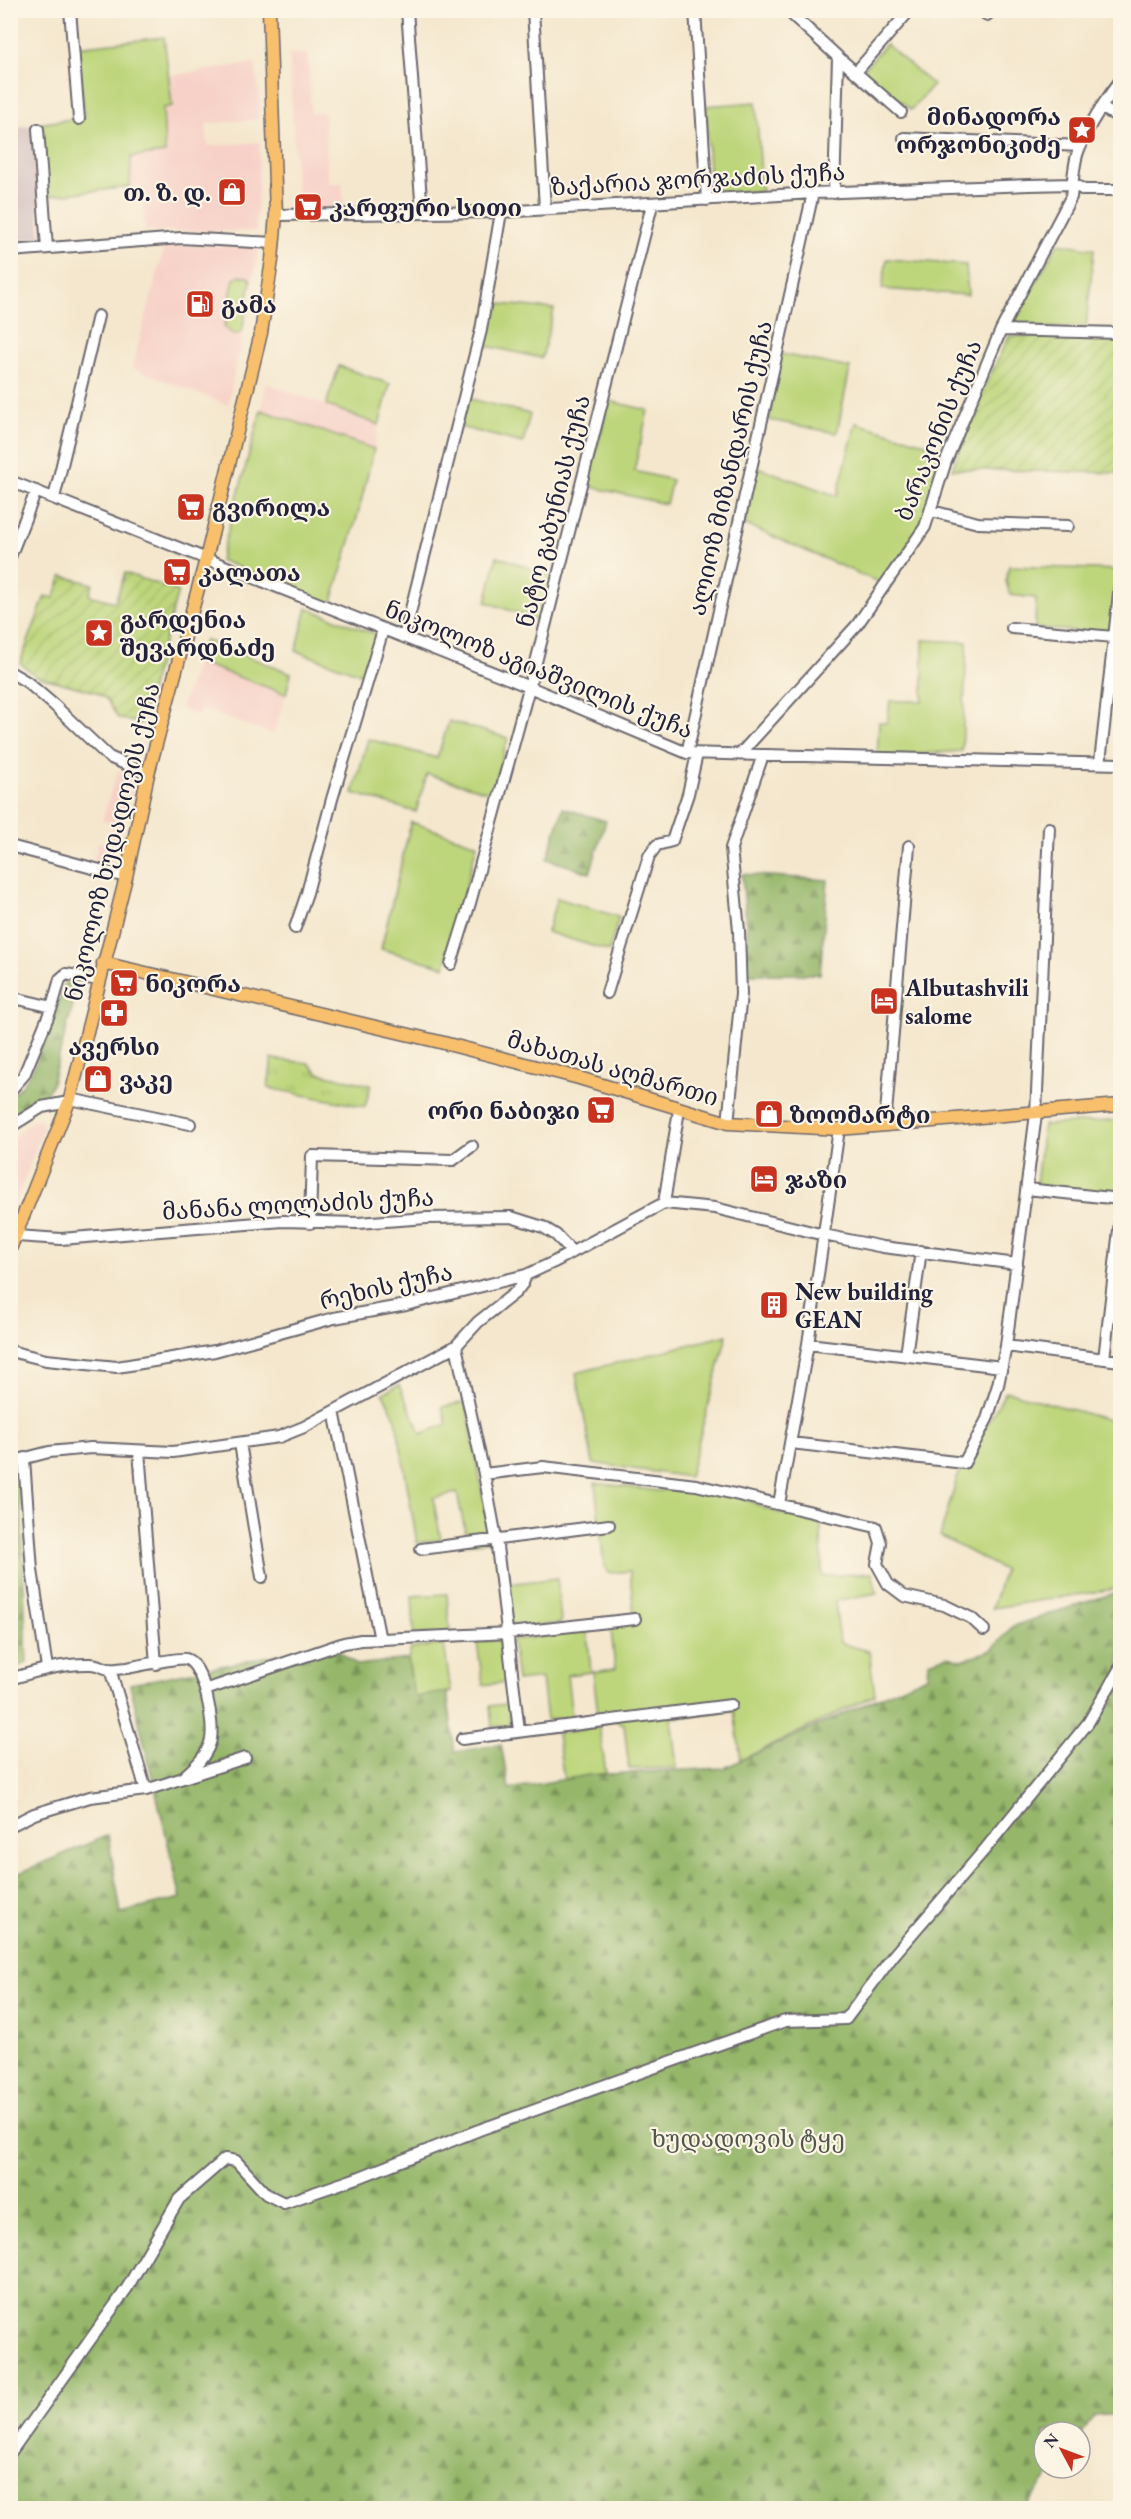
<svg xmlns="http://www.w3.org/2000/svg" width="1131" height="2519" font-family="'EB Garamond','Noto Serif Georgian',serif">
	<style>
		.built { fill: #f7d1c7 }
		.industrial { fill: #d2bfc0 }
		.grass { fill: #bdd67b; stroke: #707c5b; stroke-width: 1.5 }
		.forest { fill: url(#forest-firs); stroke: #5c6c53; stroke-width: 1.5 }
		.park { fill: url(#park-tufts); stroke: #707c5b; stroke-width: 1.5 }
		.garden { fill: url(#garden-furrows); stroke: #707c5b; stroke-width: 1.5 }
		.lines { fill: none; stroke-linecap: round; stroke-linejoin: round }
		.minor-casing { stroke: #6c676e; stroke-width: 14 }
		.major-casing { stroke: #6c676e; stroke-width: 15 }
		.minor { stroke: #fff; stroke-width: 10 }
		.major { stroke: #f8bf6c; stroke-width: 12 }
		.labels { text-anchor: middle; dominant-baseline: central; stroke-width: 4.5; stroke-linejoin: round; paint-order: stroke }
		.poi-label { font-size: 24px; font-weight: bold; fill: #22223b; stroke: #fcf5e5; text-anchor: start }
		.street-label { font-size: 24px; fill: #22223b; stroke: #fcf5e5 }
		.park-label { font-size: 24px; fill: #50584e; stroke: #fcf5e5 }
	</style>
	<defs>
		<pattern id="forest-firs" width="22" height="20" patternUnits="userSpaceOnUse" patternTransform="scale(1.5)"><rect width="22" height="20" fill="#96b76b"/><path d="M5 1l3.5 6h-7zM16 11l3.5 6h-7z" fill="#7a9459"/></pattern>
		<pattern id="park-tufts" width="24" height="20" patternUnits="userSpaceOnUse" patternTransform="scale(1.5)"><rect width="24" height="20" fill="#bdd67b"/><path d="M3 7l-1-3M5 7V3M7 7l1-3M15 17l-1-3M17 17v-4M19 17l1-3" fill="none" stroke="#a2b76b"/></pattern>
		<pattern id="garden-furrows" width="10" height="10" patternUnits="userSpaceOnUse" patternTransform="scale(1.5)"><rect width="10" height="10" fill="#bdd67b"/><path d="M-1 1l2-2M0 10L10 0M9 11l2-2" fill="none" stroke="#a2b76b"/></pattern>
	</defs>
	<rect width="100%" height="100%" fill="#fcf5e5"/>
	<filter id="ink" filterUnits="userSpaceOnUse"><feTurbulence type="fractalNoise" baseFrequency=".0167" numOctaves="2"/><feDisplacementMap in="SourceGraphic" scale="12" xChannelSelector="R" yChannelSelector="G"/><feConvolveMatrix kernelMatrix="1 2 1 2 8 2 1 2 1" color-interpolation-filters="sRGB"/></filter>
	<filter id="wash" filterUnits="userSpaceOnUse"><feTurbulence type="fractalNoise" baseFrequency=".008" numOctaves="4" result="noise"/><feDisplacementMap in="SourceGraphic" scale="24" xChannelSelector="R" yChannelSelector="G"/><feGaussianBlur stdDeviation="1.35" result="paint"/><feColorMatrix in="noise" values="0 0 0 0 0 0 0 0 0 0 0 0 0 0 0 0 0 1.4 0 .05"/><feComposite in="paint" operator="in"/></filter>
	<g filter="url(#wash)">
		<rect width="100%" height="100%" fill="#f4e7cd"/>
		<path class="built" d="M308 53 311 113 324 112 328 183H342L344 207 298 210 289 54Z
			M255 63 260 101 258 119 206 124 208 146 260 142 256 231H145L141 186 130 187 131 157 165 152 163 107 172 106 168 76Z
			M165 245 259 247 228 405 132 368Z
			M266 383 379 425 374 449 261 410Z
			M197 662 286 694 273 734 201 709 198 715 181 709Z
			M118 769 133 782 111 863 93 859 98 842 108 845 114 824 102 820Z
			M39 1119 44 1127 11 1215 10 1148 14 1137 32 1121Z"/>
		<path class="industrial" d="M32 125 41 237 11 241V128Z"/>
		<path class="grass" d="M164 37 172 106 163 108 165 153 131 157 130 187 48 196 39 124 85 117 77 47Z
			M886 44 933 85 911 110 863 70Z
			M756 102 762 191 710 195 706 106Z
			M1058 243 1094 249 1086 327 1020 328 1016 324V318Z
			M887 259 966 265 968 295 882 289Z
			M239 276 248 277 251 280 242 332 234 335 224 327 234 279Z
			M490 303 554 309 542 358 482 345Z
			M781 354 850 368 837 433 769 420Z
			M339 366 390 384 379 425 326 405Z
			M467 398 530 414 523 443 460 427Z
			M609 401 648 410 634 471 672 480 666 504 587 486Z
			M261 410 374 449 358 514 331 605 220 560Z
			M856 423 945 449 936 491 925 523 883 584 744 524 757 467 837 496Z
			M497 556 554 577 543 622 486 602Z
			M1009 566 1119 570 1111 634 1035 628 1036 598 1010 595 1006 581Z
			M307 608 377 635 366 676 296 651Z
			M205 640 291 673 286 694 197 662Z
			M923 640 967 642 962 751 877 757 879 722 887 723 890 701H923Z
			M449 721 508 738 492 793 427 774 416 812 353 793 368 739 437 758Z
			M411 822 477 844 445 967 381 949Z
			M557 898 619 917 609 951 547 932Z
			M1120 1120V1196L1036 1185 1043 1125Z
			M727 1335 689 1477 593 1463 576 1373Z
			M399 1385 421 1434 447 1424 442 1407 466 1402 491 1541 468 1544 457 1493 433 1498 441 1539 417 1543 396 1419 383 1393Z
			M1006 1391 1120 1423V1588L992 1608 1004 1570 940 1536 957 1478Z
			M595 1483 659 1491 697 1487 741 1497 766 1509 821 1524 822 1576 872 1573 877 1593 835 1601 840 1643 869 1651 875 1695 741 1760 734 1710 671 1718 677 1768 629 1769 624 1724 598 1714 593 1672 615 1669 611 1628 634 1614 630 1571 609 1573 604 1566Z
			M557 1578 561 1623 511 1629 508 1584Z
			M447 1594 450 1633 414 1635 412 1596Z
			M587 1631 591 1672 567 1675 572 1717 547 1720 542 1678 517 1681 512 1640Z
			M501 1639 507 1682 483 1685 477 1642Z
			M444 1644 451 1692 414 1697 408 1659 411 1649Z
			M508 1704 510 1725 492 1727 490 1706Z
			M599 1727 606 1773 564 1780 557 1734Z"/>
		<path class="forest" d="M563 808 606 821 590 873 547 859Z
			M742 874 828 880 820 974H743L747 931Z
			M66 980 70 984 74 1001 51 1086 44 1097 11 1122V1095C22 1088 30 1075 36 1063Z
			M20 1481 27 1663 11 1669 10 1482Z
			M1114 1593 1120 1595V2414L1094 2416 1080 2435V2432H1044V2468H1055L1024 2508H11L10 1877 108 1835 121 1913 181 1898 130 1684 330 1644 357 1665 408 1659 414 1697 447 1692 455 1752 501 1744 509 1789 589 1775 724 1768 927 1676 928 1662 948 1656 962 1660 992 1650 1013 1626Z"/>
		<path class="park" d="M272 1059 309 1063 318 1073 371 1085 365 1107 268 1088Z"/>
		<path class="garden" d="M1009 336 1120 339V473L952 469 983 390Z
			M125 573 178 591 141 724 118 718 107 700 96 692 36 676 20 663 45 596 54 598 62 576 93 584 89 595 115 602Z"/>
	</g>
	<g filter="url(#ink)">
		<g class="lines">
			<g class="minor-casing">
				<path id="minor" d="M70 10 79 119
					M407 10 422 213
					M533 10 545 208
					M695 10 707 200
					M787 10 838 57 834 193
					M982 10 987 15 992 10
					M838 57 901 112
					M856 72 910 10
					M1102 108 1120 118
					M38 129 47 248
					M904 138 1081 146
					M276 215 501 212 813 193 1029 185 1073 184 1084 190H1120
					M10 251 181 238 274 243
					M1001 330 1120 333
					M10 481 527 686 687 753 1120 764
					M54 498 98 316
					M932 511 978 523 1068 526
					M10 557 36 491
					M1012 628 1114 637
					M404 637 481 330 501 212
					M10 672 27 682 54 705 109 757 148 774
					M687 753 813 193
					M741 753 857 625 925 527 946 461 1001 330 1071 197C1073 183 1073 169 1077 155 1085 129 1104 102 1120 81
					M1100 762 1120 584
					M10 846 126 877
					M295 928 307 893 332 799 383 630
					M451 964 470 903 535 666 652 205
					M607 993 649 856 657 845 672 841 688 794 697 754
					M10 997 52 1007 60 979 66 974 99 980
					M10 1091 24 1075 52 1007
					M70 1099 190 1124
					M728 1123 741 994 739 931 731 848 763 755
					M885 1125 909 846
					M10 1127 42 1107 69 1102
					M1027 1189 1120 1199
					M664 1203 715 1208 824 1235 883 1247 1017 1264
					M310 1223 312 1156 453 1160 472 1146
					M17 1236 61 1239 283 1221 358 1223 427 1218 511 1217 543 1227 556 1235 571 1251
					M808 1344 1002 1367
					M456 1346 484 1474 543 1467 696 1485 876 1527 881 1543 877 1564 888 1584 904 1596 944 1605 971 1618 984 1630
					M1006 1346 1120 1361
					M10 1351 46 1360 117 1367 215 1351 334 1318 406 1305 526 1275 554 1262 664 1203 679 1110
					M906 1355 921 1251
					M1104 1359 1120 1221
					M334 1411 380 1640
					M240 1443 262 1577
					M791 1443 964 1463 987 1419 998 1385 1006 1346 1036 1114 1049 828
					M139 1451 156 1664
					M24 1459 32 1570 47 1668
					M10 1462 49 1452 91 1448 173 1452 279 1437 304 1427 456 1346 478 1322 516 1292 523 1283 526 1275
					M484 1474 496 1538 519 1731
					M779 1504 808 1344 839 1129
					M421 1549 609 1525
					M110 1669 146 1790
					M10 1679C37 1671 63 1663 91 1664 97 1664 103 1668 109 1669 114 1670 121 1668 127 1668 137 1666 180 1657 186 1659 204 1664 216 1727 210 1743 205 1758 194 1768 182 1778
					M205 1690 344 1643 361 1640 509 1633 635 1619
					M462 1739 731 1705
					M10 1826 34 1814 90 1797 146 1790 245 1758
					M10 2453 127 2288 179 2199 225 2159 236 2161 266 2194 284 2203 360 2177 479 2130 785 2021 846 2019 893 1956 986 1848 1088 1723 1120 1668"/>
			</g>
			<g class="major-casing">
				<path id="major" d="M103 963 440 1042 579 1078 728 1123 839 1129 1120 1105
					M10 1249 70 1099 126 877 148 774 206 559 261 333 272 260 276 215 269 10"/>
			</g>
			<use href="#minor" class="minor"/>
			<use href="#major" class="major"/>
		</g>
	</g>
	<defs>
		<g id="sight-square" transform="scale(1.5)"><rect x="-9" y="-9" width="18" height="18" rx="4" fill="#c8321e" stroke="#fcf5e5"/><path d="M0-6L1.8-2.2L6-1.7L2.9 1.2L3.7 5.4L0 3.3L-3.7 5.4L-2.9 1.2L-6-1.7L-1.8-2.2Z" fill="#fff"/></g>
		<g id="shop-square" transform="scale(1.5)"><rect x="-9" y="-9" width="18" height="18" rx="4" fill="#c8321e" stroke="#fcf5e5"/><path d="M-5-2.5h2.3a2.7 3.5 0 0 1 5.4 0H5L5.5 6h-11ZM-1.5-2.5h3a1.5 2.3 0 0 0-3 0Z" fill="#fff"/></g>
		<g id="supermarket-square" transform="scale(1.5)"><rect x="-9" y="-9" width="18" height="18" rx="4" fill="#c8321e" stroke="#fcf5e5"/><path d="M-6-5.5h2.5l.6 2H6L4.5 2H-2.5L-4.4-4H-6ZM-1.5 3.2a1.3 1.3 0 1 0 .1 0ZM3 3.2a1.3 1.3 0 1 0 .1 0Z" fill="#fff"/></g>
		<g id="fuel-square" transform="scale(1.5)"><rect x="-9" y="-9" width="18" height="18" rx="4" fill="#c8321e" stroke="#fcf5e5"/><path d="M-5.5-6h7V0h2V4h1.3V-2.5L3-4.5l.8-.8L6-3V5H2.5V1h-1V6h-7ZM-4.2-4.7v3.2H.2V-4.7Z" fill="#fff"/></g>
		<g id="hotel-square" transform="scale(1.5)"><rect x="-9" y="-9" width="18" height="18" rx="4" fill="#c8321e" stroke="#fcf5e5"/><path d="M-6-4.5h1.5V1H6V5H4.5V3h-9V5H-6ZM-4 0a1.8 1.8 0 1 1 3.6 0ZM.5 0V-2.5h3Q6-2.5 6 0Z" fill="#fff"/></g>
		<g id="pharmacy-square" transform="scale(1.5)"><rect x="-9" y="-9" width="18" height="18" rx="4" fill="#c8321e" stroke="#fcf5e5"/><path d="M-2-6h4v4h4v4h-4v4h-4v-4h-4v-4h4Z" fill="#fff"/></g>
		<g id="building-square" transform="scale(1.5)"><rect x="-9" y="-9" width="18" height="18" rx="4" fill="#c8321e" stroke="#fcf5e5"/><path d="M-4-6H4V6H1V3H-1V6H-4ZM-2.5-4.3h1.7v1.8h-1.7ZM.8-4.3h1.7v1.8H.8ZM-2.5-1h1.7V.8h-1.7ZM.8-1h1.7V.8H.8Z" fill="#fff"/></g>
	</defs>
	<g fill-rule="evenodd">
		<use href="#sight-square" x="1082" y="130"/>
		<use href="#shop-square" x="232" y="192"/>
		<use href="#supermarket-square" x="308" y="207"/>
		<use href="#fuel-square" x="200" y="304"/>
		<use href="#supermarket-square" x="191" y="507"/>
		<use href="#supermarket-square" x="177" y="572"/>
		<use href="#sight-square" x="99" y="633"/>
		<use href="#supermarket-square" x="124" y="983"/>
		<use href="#hotel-square" x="884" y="1001"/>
		<use href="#pharmacy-square" x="114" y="1013"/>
		<use href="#shop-square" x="98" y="1079"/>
		<use href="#supermarket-square" x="601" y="1110"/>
		<use href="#shop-square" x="769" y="1114"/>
		<use href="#hotel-square" x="764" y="1179"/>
		<use href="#building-square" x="774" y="1305"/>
	</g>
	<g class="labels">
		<g class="poi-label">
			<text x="1061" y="116" text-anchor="end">მინადორა<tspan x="1061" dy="28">ორჯონიკიძე</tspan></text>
			<text x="211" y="192" text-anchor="end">თ. ზ. დ.</text>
			<text x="329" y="207">კარფური სითი</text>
			<text x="221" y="304">გამა</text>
			<text x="212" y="507">გვირილა</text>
			<text x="198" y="572">კალათა</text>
			<text x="120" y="619">გარდენია<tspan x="120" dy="28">შევარდნაძე</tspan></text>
			<text x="145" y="983">ნიკორა</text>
			<text x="905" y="987">Albutashvili<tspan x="905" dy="28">salome</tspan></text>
			<text x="114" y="1046" text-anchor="middle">ავერსი</text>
			<text x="119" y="1079">ვაკე</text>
			<text x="580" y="1110" text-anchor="end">ორი ნაბიჯი</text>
			<text x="790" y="1114">ზოომარტი</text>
			<text x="785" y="1179">ჯაზი</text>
			<text x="795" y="1291">New building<tspan x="795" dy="28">GEAN</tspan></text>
		</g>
		<g class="street-label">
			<text transform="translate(698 179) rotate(-3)">ზაქარია ჯორჯაძის ქუჩა</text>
			<text transform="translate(938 430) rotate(-68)">ბარაკონის ქუჩა</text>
			<text transform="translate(730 468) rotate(-77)">ალიოზ მიზანდარის ქუჩა</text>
			<text transform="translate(553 511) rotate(-76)">ნატო გაბუნიას ქუჩა</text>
			<text transform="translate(539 669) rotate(22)">ნიკოლოზ აგიაშვილის ქუჩა</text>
			<text transform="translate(112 842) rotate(-76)">ნიკოლოზ ხუდადოვის ქუჩა</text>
			<text transform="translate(613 1068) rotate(16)">მახათას აღმართი</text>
			<text transform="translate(298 1204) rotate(-3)">მანანა ლოლაძის ქუჩა</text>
			<text transform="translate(386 1286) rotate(-13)">რეხის ქუჩა</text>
		</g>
		<g class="park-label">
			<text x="748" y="2138">ხუდადოვის ტყე</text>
		</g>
	</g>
	<rect width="1131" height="2519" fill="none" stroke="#fcf5e5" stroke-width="36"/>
	<g transform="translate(1062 2450) rotate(311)"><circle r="28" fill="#fcf5e5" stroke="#a5a1a1" stroke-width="1.5"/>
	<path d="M0-4.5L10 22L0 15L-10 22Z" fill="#c8321e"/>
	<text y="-9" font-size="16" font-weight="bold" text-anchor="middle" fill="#22223b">N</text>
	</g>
</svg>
